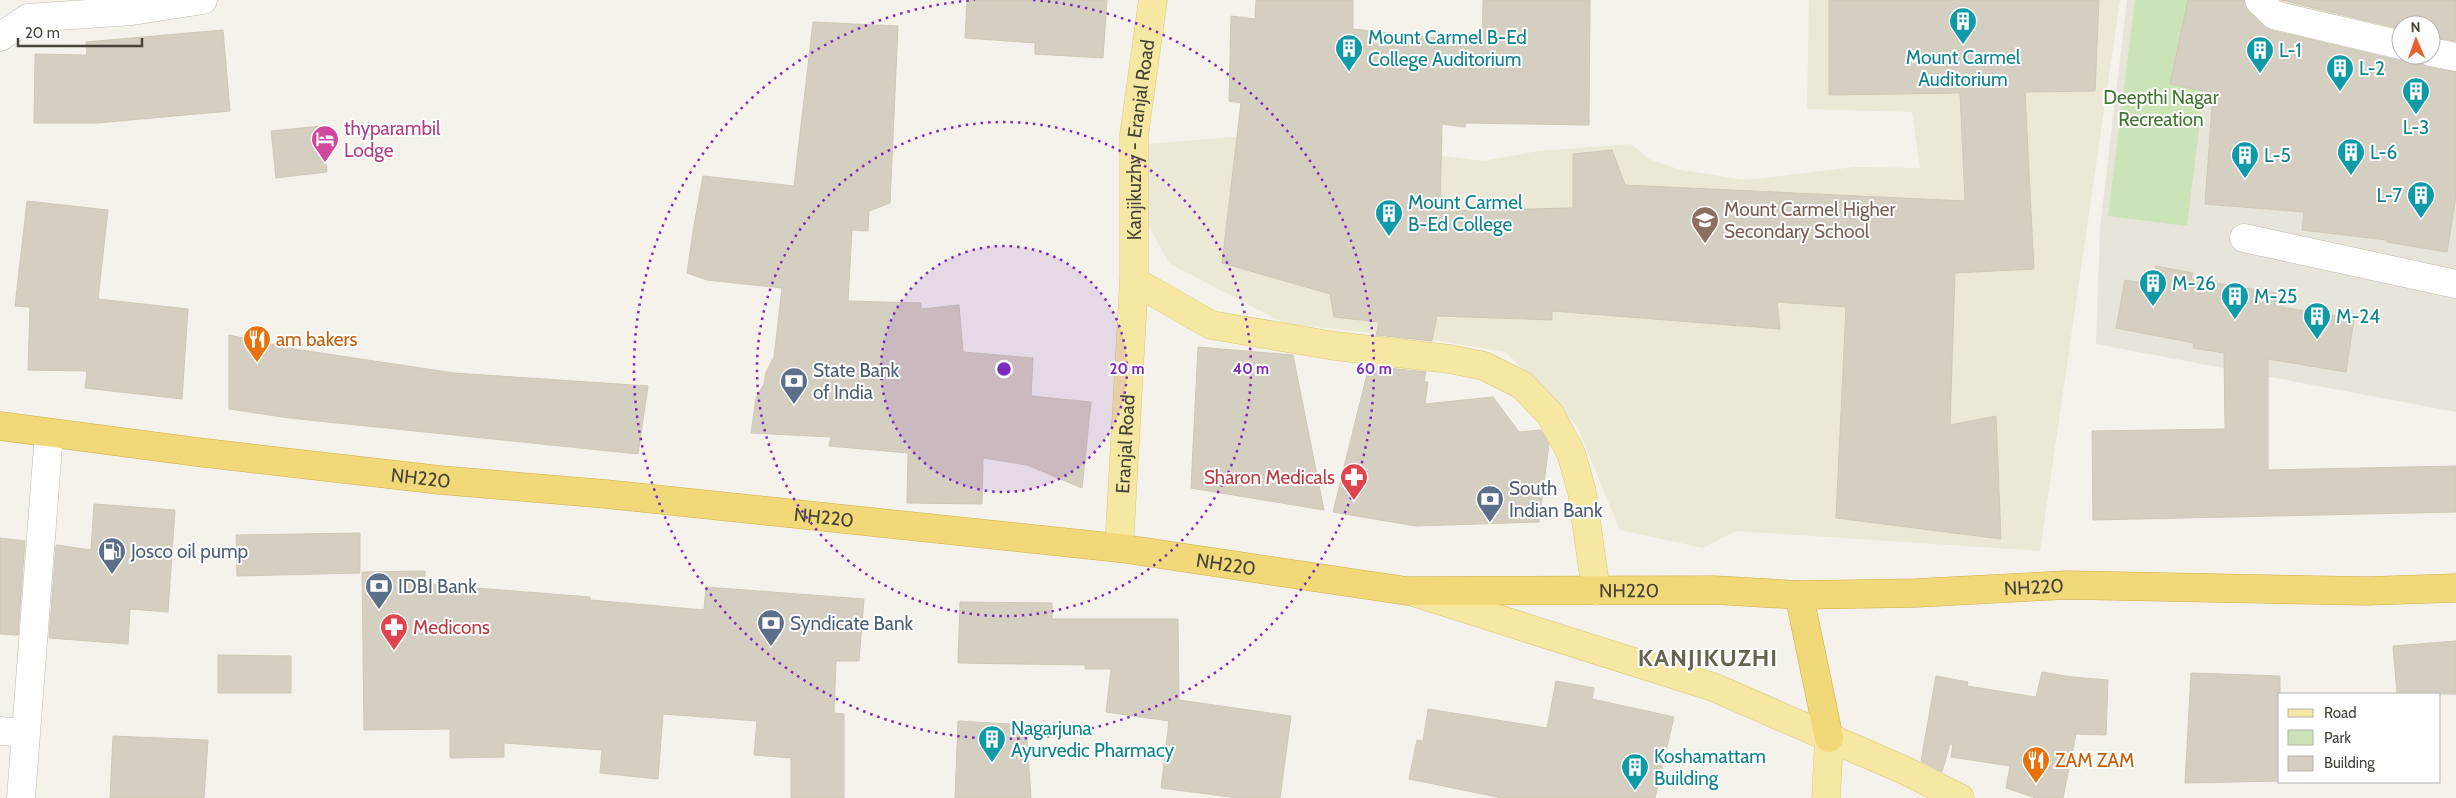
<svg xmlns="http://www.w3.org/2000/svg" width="2456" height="798" font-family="Cabin,sans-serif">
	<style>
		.residential { fill: #e7e4d9; fill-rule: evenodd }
		.education { fill: #ece8d6 }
		.green { fill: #cae4b7 }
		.building { fill: #d5cfc1; stroke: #cfc8b5 }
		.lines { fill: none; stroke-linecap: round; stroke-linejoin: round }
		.minor-casing { stroke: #bfbbae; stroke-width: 29 }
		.major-casing { stroke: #dac772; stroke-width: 29 }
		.highway-casing { stroke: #d0af48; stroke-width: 29 }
		.minor { stroke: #fff; stroke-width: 28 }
		.major { stroke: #f6e8a2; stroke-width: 28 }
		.highway { stroke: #f1d878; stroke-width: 28 }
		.ring { fill: none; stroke: #7b2cbf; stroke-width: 2.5; stroke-dasharray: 2.5 5 }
		.labels { text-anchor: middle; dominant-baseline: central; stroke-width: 4; stroke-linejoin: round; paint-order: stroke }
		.culture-label { font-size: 19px; fill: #0d838f; stroke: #fff; text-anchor: start }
		.park-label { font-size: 19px; fill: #427531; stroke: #fff }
		.hotel-label { font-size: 19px; fill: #b23c85; stroke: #fff; text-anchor: start }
		.street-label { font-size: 19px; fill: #474339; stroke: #fff }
		.education-label { font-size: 19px; fill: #785e54; stroke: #fff; text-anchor: start }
		.food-label { font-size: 19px; fill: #c56008; stroke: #fff; text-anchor: start }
		.service-label { font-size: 19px; fill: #4e5e75; stroke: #fff; text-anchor: start }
		.health-label { font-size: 19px; fill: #be3a42; stroke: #fff; text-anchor: end }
		.district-label { font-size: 24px; font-weight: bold; letter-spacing: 1px; fill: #696251; stroke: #fff }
		.centre { fill: #7b2cbf; stroke: #fff; stroke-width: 2.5 }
		.ring-label { font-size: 15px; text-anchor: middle; font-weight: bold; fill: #7b2cbf; stroke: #fff; stroke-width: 4; stroke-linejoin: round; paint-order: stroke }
	</style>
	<rect width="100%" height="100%" fill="#f4f2eb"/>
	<path class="residential" d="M2127 0H2456V412L2096 344 2100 228ZM2401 25H2431V55H2401Z"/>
	<path class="education" d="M1809 0H2120L2040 551 1736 531 1703 548 1620 530 1577 426 1506 352 1420 338 1286 324 1170 264 1142 215 1148 144 1245 136 1355 145 1483 161 1538 151 1631 144 1649 159 1681 170 1746 180 1854 167 1920 168 1912 112 1807 109Z"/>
	<path class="green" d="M2135 0H2215L2187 226 2108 216Z"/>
	<path class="building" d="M967 0H1107L1103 58 1035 54V43L965 38Z
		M1256 0H1353V29L1482 43 1483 0H1590L1589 125 1466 123 1465 127 1442 124 1440 211 1573 208V154L1612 150 1625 185 1965 201 1960 93 1829 95V0H2099L2095 91 2025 92 2034 269 1955 273 1950 425 1996 416 2001 539 1836 518 1846 307 1777 302 1780 329 1552 311V320L1437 316 1432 341 1376 335 1379 322 1334 317 1330 294 1222 263 1241 103 1229 101 1231 16 1255 19Z
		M2188 0H2244L2248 11 2270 30 2397 60H2405L2416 55 2420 63 2427 67 2456 72V196L2447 252 2387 242V240L2302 230 2304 212 2205 204 2213 93 2170 84Z
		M2281 0H2456V41L2431 37V25H2401V29Z
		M813 22 898 26 890 203 869 211 868 231 852 230 848 301 921 303V309L959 305 963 352 1033 358 1031 396 1091 402 1082 488 1027 465 983 458 982 504 907 503 908 453 829 446 831 437 751 433 756 398 764 384 766 372 774 357 782 288 707 280 687 273 694 225 703 176 794 186Z
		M223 30 230 111 97 123H34L35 54 87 55 86 42Z
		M322 126 327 172 276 178 271 131Z
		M27 201 108 210 98 299 188 309 182 399 85 388 87 371 28 370 30 307 15 306Z
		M2156 266 2193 273 2191 279 2277 293 2275 306 2354 319 2346 372 2268 359V470L2456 466V512L2093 520 2092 431 2225 429 2224 353 2193 348 2194 343 2116 328 2125 280 2152 285Z
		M229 335 294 349 454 373 648 386 638 454 289 418 229 409Z
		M1198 347 1293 355 1324 510 1191 488Z
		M1369 366 1426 372 1424 382H1428L1425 404 1493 397 1519 432 1541 430 1549 444 1539 522 1416 526 1333 512Z
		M94 504 175 510 168 612 130 609 128 644 49 638 56 545 91 550Z
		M360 533V573L237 576 236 535Z
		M0 538 25 541 18 635 0 634Z
		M425 571V584L590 597V600L704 610 706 587 864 599 859 661H836L834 713 844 714V798H791V758L754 755 757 721 663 714 658 779 600 773 602 750 504 743V757L450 758V729L364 730 362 572Z
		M960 602 1052 603V619H1178L1179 700 1291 716 1280 798H1238L1161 788 1169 721 1106 712 1111 669H1085V665L958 663Z
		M2456 641V694H2397L2393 646Z
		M218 655 291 656V693H218Z
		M2042 672 2071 677 2108 680 2106 735 2076 734 2063 798H2036L2006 788 2010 766 1951 757 1953 744H1950L1942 772 1921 761 1936 676 1968 682 1967 686 2036 697Z
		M2191 673 2280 676V781L2185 783Z
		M1556 681 1594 688 1592 699 1674 717 1655 798H1502L1409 779 1417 740 1423 741 1428 709 1547 728Z
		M958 721 1026 725 1031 798H955Z
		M113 736 208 740 204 798H110Z"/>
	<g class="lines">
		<g class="minor-casing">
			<path id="minor" d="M2259 0 2274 15 2401 45
				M0 37 28 18 132 11 203 0
				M2431 52 2456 57
				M2244 238 2456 284
				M0 731 26 733
				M21 798 49 433"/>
		</g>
		<g class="major-casing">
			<g id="major">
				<path d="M1134 281 1211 325 1335 346 1450 359 1484 366 1522 385 1550 414 1571 453 1582 492 1596 591"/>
				<path id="s1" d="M1119 548 1134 281V135L1153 0"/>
				<path d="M1416 593 1713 687 1906 771 1960 798"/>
				<path d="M1826 798 1829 738"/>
			</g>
		</g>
		<g class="highway-casing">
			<g id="highway">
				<path id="s2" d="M0 426 197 452 440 480 606 494 1119 548 1407 591 1714 590 1799 595 1916 593 2067 585 2367 591 2456 588"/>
				<path d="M1799 595 1829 738"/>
			</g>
		</g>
		<use href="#minor" class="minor"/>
		<use href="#major" class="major"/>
		<use href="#highway" class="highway"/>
	</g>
	<circle cx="1004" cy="369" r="123" fill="#7b2cbf" fill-opacity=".12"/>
	<g class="ring">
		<circle cx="1004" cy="369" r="123"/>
		<circle cx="1004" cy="369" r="247"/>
		<path d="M1033 0A370 370 0 1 1 975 0"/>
	</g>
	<defs>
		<g id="building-pin" transform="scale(1.4375)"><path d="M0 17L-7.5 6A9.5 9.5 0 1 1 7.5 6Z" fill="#0f9aa8" stroke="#fff"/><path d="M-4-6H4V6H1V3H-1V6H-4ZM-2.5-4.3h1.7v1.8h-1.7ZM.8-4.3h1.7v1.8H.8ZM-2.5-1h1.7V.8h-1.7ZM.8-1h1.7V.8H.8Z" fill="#fff"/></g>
		<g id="hotel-pin" transform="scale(1.4375)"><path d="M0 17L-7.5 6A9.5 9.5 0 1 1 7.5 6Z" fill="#d1479c" stroke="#fff"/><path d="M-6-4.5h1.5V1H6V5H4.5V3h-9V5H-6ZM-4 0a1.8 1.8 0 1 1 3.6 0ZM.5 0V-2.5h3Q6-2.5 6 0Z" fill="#fff"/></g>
		<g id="school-pin" transform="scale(1.4375)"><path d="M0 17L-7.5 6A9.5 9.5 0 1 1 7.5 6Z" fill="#8d6e63" stroke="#fff"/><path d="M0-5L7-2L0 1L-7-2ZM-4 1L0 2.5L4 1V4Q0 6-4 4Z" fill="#fff"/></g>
		<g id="restaurant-pin" transform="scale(1.4375)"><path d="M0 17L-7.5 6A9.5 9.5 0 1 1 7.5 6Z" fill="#e8710a" stroke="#fff"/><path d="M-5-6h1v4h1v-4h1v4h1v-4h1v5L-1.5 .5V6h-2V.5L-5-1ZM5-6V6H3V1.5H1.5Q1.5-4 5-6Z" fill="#fff"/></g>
		<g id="bank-pin" transform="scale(1.4375)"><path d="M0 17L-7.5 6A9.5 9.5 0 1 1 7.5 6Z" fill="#5c6f8a" stroke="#fff"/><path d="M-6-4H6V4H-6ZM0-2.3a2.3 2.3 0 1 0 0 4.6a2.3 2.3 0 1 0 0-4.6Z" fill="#fff"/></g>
		<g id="pharmacy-pin" transform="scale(1.4375)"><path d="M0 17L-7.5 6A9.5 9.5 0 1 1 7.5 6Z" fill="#e0444e" stroke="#fff"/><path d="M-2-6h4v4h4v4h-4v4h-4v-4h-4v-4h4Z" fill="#fff"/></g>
		<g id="fuel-pin" transform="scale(1.4375)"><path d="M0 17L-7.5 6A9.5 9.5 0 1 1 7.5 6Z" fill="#5c6f8a" stroke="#fff"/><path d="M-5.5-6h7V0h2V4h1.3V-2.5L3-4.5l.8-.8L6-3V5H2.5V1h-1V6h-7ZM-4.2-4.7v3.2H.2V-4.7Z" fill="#fff"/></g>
	</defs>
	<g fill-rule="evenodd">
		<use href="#building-pin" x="1963" y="21"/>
		<use href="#building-pin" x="1349" y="48"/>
		<use href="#building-pin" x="2260" y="50"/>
		<use href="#building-pin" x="2340" y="68"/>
		<use href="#building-pin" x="2416" y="91"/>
		<use href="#hotel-pin" x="325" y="139"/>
		<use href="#building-pin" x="2351" y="152"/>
		<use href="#building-pin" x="2245" y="155"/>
		<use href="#building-pin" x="2421" y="195"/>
		<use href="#building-pin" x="1389" y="213"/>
		<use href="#school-pin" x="1705" y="220"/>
		<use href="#building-pin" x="2153" y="283"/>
		<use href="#building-pin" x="2235" y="296"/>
		<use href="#building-pin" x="2317" y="316"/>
		<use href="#restaurant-pin" x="257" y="339"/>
		<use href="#bank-pin" x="794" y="381"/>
		<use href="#pharmacy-pin" x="1354" y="477"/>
		<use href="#bank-pin" x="1490" y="499"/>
		<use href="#fuel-pin" x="112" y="551"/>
		<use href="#bank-pin" x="379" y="586"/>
		<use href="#bank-pin" x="771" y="623"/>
		<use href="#pharmacy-pin" x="394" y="627"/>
		<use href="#building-pin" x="992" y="739"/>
		<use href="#restaurant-pin" x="2036" y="760"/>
		<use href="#building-pin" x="1635" y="767"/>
	</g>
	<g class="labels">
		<g class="culture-label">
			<text x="1368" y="37">Mount Carmel B-Ed<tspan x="1368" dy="22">College Auditorium</tspan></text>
			<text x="2279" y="50">L-1</text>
			<text x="1963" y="57" text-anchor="middle">Mount Carmel<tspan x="1963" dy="22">Auditorium</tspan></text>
			<text x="2359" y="68">L-2</text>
			<text x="2416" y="127" text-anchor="middle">L-3</text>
			<text x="2370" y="152">L-6</text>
			<text x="2264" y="155">L-5</text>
			<text x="2402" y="195" text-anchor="end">L-7</text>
			<text x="1408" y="202">Mount Carmel<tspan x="1408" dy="22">B-Ed College</tspan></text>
			<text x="2172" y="283">M-26</text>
			<text x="2254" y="296">M-25</text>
			<text x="2336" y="316">M-24</text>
			<text x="1011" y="728">Nagarjuna<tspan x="1011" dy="22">Ayurvedic Pharmacy</tspan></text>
			<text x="1654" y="756">Koshamattam<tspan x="1654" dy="22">Building</tspan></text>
		</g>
		<g class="park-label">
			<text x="2161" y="97">Deepthi Nagar<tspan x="2161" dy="22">Recreation</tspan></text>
		</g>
		<g class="hotel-label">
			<text x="344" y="128">thyparambil<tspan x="344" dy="22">Lodge</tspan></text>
		</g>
		<g class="street-label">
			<text stroke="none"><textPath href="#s1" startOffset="409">Kanjikuzhy - Eranjal Road</textPath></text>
			<text stroke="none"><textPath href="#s1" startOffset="104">Eranjal Road</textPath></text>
			<text stroke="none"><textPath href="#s2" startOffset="424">NH220</textPath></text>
			<text stroke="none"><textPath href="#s2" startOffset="829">NH220</textPath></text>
			<text stroke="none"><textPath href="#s2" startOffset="1234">NH220</textPath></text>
			<text stroke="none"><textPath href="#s2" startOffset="2044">NH220</textPath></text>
			<text stroke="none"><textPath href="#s2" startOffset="1639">NH220</textPath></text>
		</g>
		<g class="education-label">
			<text x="1724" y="209">Mount Carmel Higher<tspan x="1724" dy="22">Secondary School</tspan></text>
		</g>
		<g class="food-label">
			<text x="276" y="339">am bakers</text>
			<text x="2055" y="760">ZAM ZAM</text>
		</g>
		<g class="service-label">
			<text x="813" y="370">State Bank<tspan x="813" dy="22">of India</tspan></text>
			<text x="1509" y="488">South<tspan x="1509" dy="22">Indian Bank</tspan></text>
			<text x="131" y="551">Josco oil pump</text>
			<text x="398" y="586">IDBI Bank</text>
			<text x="790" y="623">Syndicate Bank</text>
		</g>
		<g class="health-label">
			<text x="1335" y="477">Sharon Medicals</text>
			<text x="413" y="627" text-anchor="start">Medicons</text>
		</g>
		<g class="district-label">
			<text x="1708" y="657">KANJIKUZHI</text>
		</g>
	</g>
	<circle cx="1004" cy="369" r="8" class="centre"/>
	<g class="ring-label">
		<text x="1127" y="374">20 m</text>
		<text x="1251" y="374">40 m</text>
		<text x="1374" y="374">60 m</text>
	</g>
	<rect x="2278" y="693" width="162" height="90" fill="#ffffff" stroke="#b5b4b0"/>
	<rect x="2288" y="709" width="25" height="8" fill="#f6e8a2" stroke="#b5b4b0"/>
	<text x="2324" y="718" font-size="15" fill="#474339">Road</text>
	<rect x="2288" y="730" width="25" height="15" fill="#cae4b7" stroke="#b5b4b0"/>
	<text x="2324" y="743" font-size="15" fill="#474339">Park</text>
	<rect x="2288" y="756" width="25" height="15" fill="#d5cfc1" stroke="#b5b4b0"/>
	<text x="2324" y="768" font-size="15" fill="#474339">Building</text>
	<g transform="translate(2416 40) rotate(358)"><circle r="24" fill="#ffffff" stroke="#b5b4b0"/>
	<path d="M0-4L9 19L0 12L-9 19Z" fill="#e7602e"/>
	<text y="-8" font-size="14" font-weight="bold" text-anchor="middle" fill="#474339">N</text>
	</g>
	<path d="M18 38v8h124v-8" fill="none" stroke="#474339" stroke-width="2.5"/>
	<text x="25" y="38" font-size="15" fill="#474339" stroke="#ffffff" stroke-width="4" paint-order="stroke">20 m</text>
</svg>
